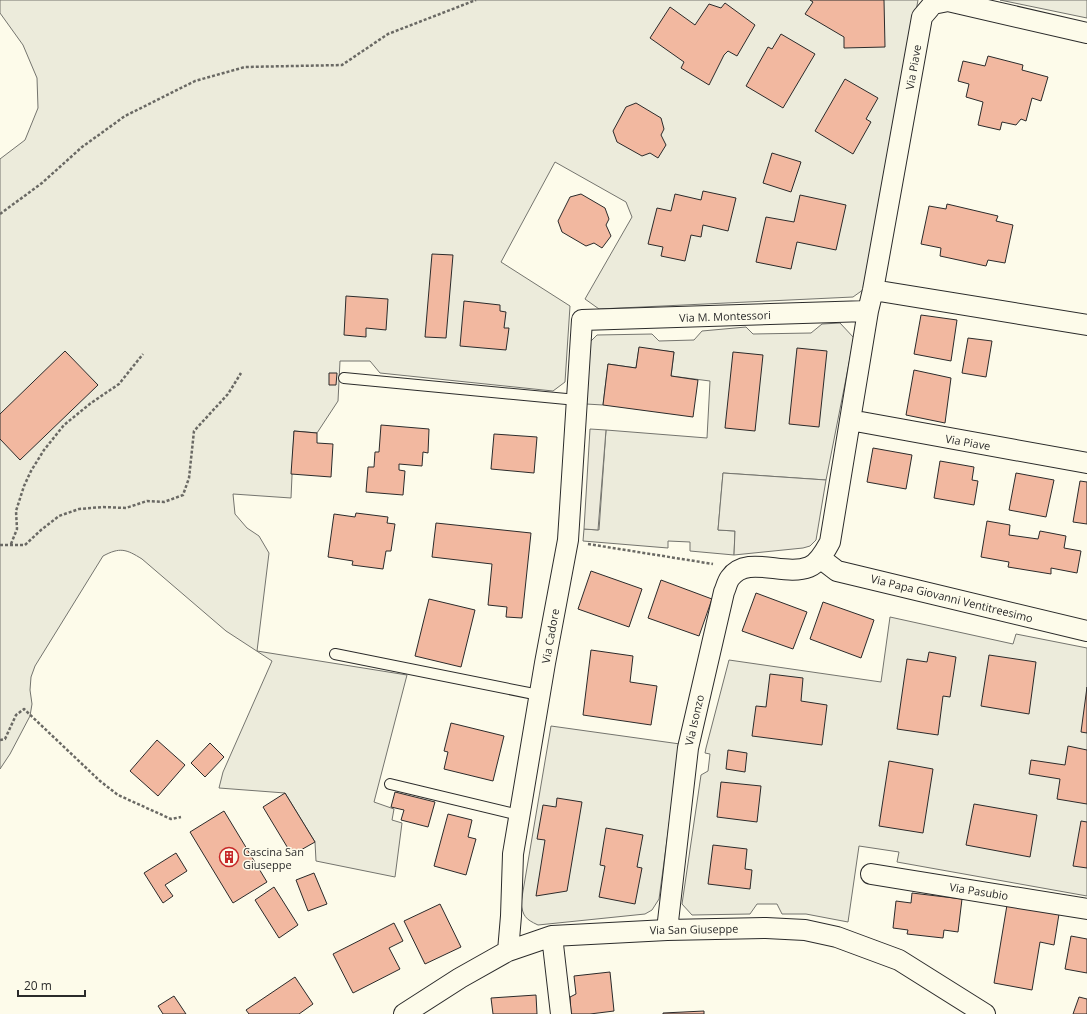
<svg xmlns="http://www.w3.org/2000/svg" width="1087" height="1014" font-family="'Open Sans',sans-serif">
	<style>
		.green { fill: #ecebdb; stroke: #74746e }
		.parking { fill: #eceadb; stroke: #74746e }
		.building { fill: #f2b8a0; stroke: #2b2b2b }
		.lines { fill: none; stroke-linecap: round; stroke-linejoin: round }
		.service-casing { stroke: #2b2b2b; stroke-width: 12 }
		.minor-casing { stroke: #2b2b2b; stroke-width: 22 }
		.path { stroke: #6a6964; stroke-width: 2.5; stroke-dasharray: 3 2; stroke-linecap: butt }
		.service { stroke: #fdfbea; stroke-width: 10 }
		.minor { stroke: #fdfbea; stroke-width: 20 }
		.labels { text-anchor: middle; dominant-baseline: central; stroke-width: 3; stroke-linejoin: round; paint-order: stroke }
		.street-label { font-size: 11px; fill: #2b2b2b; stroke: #fdfbea }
		.poi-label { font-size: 11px; fill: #2b2b2b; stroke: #fdfbea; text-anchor: start }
	</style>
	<rect width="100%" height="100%" fill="#fdfbea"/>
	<path class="green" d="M0 0H918L867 287 853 297 599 309 585 299 632 217 626 202 555 162 501 262 570 306 565 382 553 391 380 373 370 361H340L338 401 317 433 294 431 291 498 233 494 235 514 247 528 259 536 269 553 257 651 407 675 374 802 394 809 392 820 402 823 395 877 316 861 315 842 285 793 219 788 223 772 272 661 226 631 142 559C126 549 120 547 103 556L35 666 31 677 30 690 32 704 30 716 10 754 0 769V159L25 140 38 108 37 78 23 45 0 13Z
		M1000 0H1087V18Z
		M840 323 854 338 826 480 723 473 718 530 735 531 734 555 690 551V542L668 541V548L583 541 584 529 599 530 606 430 707 438 710 381 671 376 674 352 639 348 636 368 608 364 603 405 586 404 590 342 597 335 652 334 659 341 694 340 702 331 746 327 753 334 811 333 822 324Z
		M890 617 1013 644 1016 634 1087 648V896L897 862 899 852 859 846 848 922 806 914H782L777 904H757L750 914 692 915 682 904 701 775 708 771 710 754 705 753 706 748 729 660 881 682Z
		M551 726 680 744 659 899 652 910 645 914 538 925C525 919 523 916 521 903Z"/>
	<path class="parking" d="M590 429 606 430 598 530 584 529Z
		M723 473 826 480 816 540 810 546 803 548 734 555 735 531 718 530Z"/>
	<path class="building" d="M810 0H884L885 47 844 48V37L805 14 813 2Z
		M725 3 755 25 737 56 728 51 724 55 709 85 681 68 684 62 650 38 670 7 695 25 709 4 721 8Z
		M781 34 815 54 783 108 746 86 768 47 772 49Z
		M988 56 1023 65 1022 70 1048 77 1041 101 1032 98 1026 121 1021 119 1016 125 1002 122 1000 130 978 125 983 102 966 97 969 84 958 81 963 61 985 66Z
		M845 79 878 98 866 119 871 122 853 154 815 131Z
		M636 103 661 118 664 129 661 135 666 145 658 158 650 153 642 156 617 142 613 131 626 107Z
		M772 153 801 162 791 192 763 183Z
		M703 191 736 198 728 231 703 225 701 237 691 235 685 261 661 256 663 247 648 244 657 208 671 211 675 194 701 200Z
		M581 194 605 208 609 219 606 225 611 236 602 248 594 243 586 246 562 232 558 221 570 197Z
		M800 195 846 205 836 250 797 242 791 269 756 262 766 217 794 222Z
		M947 204 998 216 996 221 1013 225 1005 263 988 260 986 266 940 256 941 248 921 244 929 206 946 209Z
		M432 254 453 255 446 338 425 337Z
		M346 296 388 299 386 330 366 328V337L344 335Z
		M464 301 500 305V311L506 312 504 328H509L506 350 460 346Z
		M921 315 957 320 951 361 914 354Z
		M968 338 992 341 986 377 962 373Z
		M639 347 674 352 671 376 698 380 693 417 603 405 608 364 636 368Z
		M797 348 827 351 819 427 789 424Z
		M65 351 98 385 20 460 0 439V414Z
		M733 352 763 355 755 431 725 428Z
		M914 370 951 378 945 423 906 415Z
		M329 373H337L336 385H329Z
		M381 425 429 429 428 453 423 452 422 466 399 464V470L405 471 403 495 366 492 368 467H374L375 452H379Z
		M294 431 317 433V443L333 444 331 477 291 474Z
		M494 434 537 437 534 473 491 469Z
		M873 448 912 455 906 489 867 482Z
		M940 461 974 467 972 480 978 481 974 505 934 498Z
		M1016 473 1054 480 1046 517 1009 510Z
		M1080 481 1087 482V524L1073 522Z
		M356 513 388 517 387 523 395 524 391 551H386L383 569 352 565 353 561 328 557 334 514 355 517Z
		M987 521 1010 525 1009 535 1038 539 1040 531 1066 536 1064 548 1081 551 1077 573 1051 568V574L1008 567 1009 562 981 557Z
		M436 523 531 533 522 618 506 617 507 607 488 605 492 564 432 557Z
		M591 571 642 589 629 627 578 609Z
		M661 580 712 599 699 636 648 618Z
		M756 593 807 612 793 649 742 631Z
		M429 599 475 610 461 667 415 656Z
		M823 602 874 620 861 658 810 639Z
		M591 650 633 656 630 682 657 686 651 725 583 715Z
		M929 652 956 657 950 697 943 696 938 735 897 729 907 659 927 662Z
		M989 655 1036 662 1029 714 981 706Z
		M770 674 803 678 801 701 827 705 822 745 752 736 756 706 766 707Z
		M1087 687V733L1081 732Z
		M451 723 504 736 493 781 444 769 448 752 444 751Z
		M157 740 185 765 158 796 130 771Z
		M210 743 224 757 205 777 191 763Z
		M1068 746 1087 750V804L1057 799 1060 779 1029 774 1031 760 1065 765Z
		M728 750 747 753 745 772 726 769Z
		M889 761 933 769 923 833 879 826Z
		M721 782 761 786 757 822 717 817Z
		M395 792 435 802 428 827 401 820 404 810 391 807Z
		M285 793 315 842 292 855 263 807Z
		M557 798 582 802 567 891 536 896 545 840 537 839 543 805 556 807Z
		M974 804 1037 815 1030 857 966 845Z
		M224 811 267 882 233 903 190 832Z
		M448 814 472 820 468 837 476 839 466 875 434 866Z
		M1081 821 1087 822V868L1073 866Z
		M606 828 643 835 637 867 642 868 635 904 599 897 605 866 600 865Z
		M713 845 747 849 745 869 752 870 750 889 708 884Z
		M176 853 187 871 165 885 173 896 163 903 144 873Z
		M314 873 327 904 308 911 296 880Z
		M274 887 298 925 279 938 255 900Z
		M912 893 962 899 958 932 944 930 943 938 907 934 908 930 893 928 896 901 911 903Z
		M440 904 461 947 425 964 404 921Z
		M1007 905 1059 914 1054 945 1040 942 1032 990 994 983Z
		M394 923 403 941 389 948 400 969 353 993 333 954Z
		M1071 936 1087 939V973L1065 969Z
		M610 972 614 1011 590 1014H571L570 997 576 994 574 976Z
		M295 977 313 1004 299 1014H249L246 1010Z
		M536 995 537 1014H493L491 998Z
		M174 996 186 1014H163L158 1006Z
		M1079 997 1087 999V1014H1073Z
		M704 1011V1014H663V1013Z"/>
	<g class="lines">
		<g class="service-casing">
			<path id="service" d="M344 378 577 400
				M335 654 539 695
				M390 784 519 815"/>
		</g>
		<g class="minor-casing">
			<path id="minor" d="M873 290 1087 325
				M850 420 1087 463
				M820 558 837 571 1087 631
				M871 874 1087 909
				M667 930 688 748 724 592C726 588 727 582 730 578 747 554 784 577 809 567 819 563 825 551 830 542L868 311 873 290 922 17 933 4 948 1 1087 33
				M552 936 561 1014
				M508 951 511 916 513 854 545 663 568 540 582 320 868 311
				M404 1014 460 978 508 951 552 936 667 930 766 928 805 930 837 937 899 960 985 1014"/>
		</g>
		<path class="path" d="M0 214 42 183 82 147 125 116 195 81 245 67 342 65 388 34 476 0
			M11 544 17 529 16 511 24 486 31 471 44 450 64 425 91 403 119 384 143 354
			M588 544 713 564
			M0 545H25L41 530 59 516 79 509 103 507 126 508 147 501 164 502 183 495 189 478 194 431 228 394 241 373
			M0 740 5 739 16 715 24 709 100 781 118 795 171 819 181 817"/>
		<use href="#service" class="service"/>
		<use href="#minor" class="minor"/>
	</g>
	<defs>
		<g id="building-ring" transform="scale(1)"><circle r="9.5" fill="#fdfbea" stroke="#c62828" stroke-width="1.5"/><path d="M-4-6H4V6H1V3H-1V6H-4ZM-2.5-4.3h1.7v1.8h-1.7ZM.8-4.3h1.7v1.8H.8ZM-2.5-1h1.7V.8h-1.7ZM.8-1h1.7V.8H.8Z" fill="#c62828"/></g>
	</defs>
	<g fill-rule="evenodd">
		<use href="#building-ring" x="229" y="857"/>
	</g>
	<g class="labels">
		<g class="street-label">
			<text transform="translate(913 67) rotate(-80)">Via Piave</text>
			<text transform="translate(725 316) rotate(-2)">Via M. Montessori</text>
			<text transform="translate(968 442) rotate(10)">Via Piave</text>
			<text transform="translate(952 598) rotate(14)">Via Papa Giovanni Ventitreesimo</text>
			<text transform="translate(550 636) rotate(-80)">Via Cadore</text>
			<text transform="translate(694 720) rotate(-77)">Via Isonzo</text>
			<text transform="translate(979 891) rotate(9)">Via Pasubio</text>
			<text transform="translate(694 929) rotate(-1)">Via San Giuseppe</text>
		</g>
		<g class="poi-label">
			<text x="243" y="851">Cascina San<tspan x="243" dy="13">Giuseppe</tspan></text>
		</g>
	</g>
	<path d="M18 990v6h67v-6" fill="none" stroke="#2b2b2b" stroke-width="2"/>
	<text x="24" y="990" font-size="12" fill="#2b2b2b" stroke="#fdfbea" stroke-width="3" paint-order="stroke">20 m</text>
</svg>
